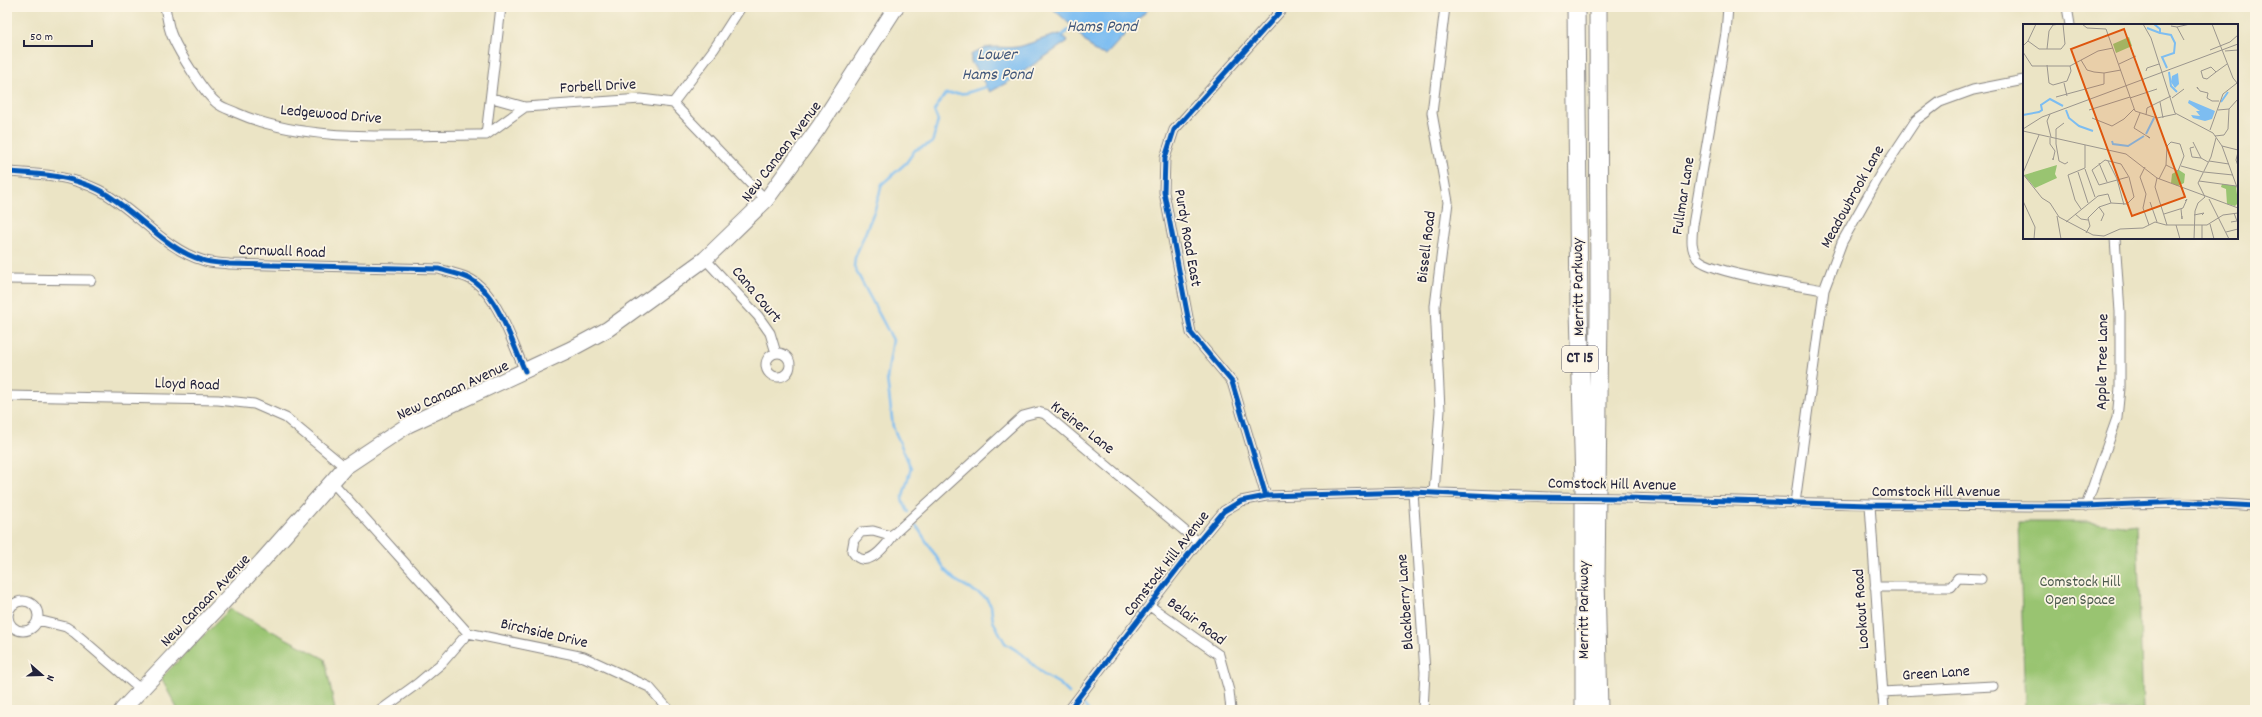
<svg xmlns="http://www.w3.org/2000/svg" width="2262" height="717" font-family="Dekko,sans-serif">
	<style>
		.green { fill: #99c471; stroke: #5e7356 }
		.water { fill: #7dbdf1; stroke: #507096 }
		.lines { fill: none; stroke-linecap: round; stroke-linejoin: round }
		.stream { stroke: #7dbdf1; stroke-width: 2.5 }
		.minor-casing { stroke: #868380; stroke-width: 11 }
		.primary-casing { stroke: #868380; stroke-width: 17 }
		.motorway-casing { stroke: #868380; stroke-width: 19 }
		.minor { stroke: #fff; stroke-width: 9 }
		.primary { stroke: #fff; stroke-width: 15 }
		.motorway { stroke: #fff; stroke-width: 17 }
		.minor-bridge-casing { stroke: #868380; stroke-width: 11; stroke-linecap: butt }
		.minor-bridge { stroke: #fff; stroke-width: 9 }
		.cycleway-casing { stroke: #fcf5e5; stroke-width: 8 }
		.cycleway { stroke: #0057b8; stroke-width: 5 }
		.labels { text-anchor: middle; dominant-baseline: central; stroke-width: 3.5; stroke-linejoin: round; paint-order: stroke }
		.shield { fill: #fcf5e5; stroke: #63616e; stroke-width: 1 }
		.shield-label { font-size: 15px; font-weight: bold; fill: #22223b }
		.street-label { font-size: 16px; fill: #22223b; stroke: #fcf5e5 }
		.park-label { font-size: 16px; fill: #4c5b4e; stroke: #fcf5e5 }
		.water-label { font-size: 17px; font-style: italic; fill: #42587b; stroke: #fcf5e5 }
		.inset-river { fill: none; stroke: #7dbdf1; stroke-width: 2 }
		.inset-road { fill: none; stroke: #9b968e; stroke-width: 1 }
		.view { fill: #de560e; fill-opacity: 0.15; stroke: #de560e; stroke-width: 2 }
		.inset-edge { fill: none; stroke: #22223b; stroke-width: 2 }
	</style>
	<rect width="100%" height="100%" fill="#fcf5e5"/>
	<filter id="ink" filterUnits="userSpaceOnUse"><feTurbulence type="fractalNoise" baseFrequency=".025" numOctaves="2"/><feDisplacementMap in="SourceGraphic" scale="8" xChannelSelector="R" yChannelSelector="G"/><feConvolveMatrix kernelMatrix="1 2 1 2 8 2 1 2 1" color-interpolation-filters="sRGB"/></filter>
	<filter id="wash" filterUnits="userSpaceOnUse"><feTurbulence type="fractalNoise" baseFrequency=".012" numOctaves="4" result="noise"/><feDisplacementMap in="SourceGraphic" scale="16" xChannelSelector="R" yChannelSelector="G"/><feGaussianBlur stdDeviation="0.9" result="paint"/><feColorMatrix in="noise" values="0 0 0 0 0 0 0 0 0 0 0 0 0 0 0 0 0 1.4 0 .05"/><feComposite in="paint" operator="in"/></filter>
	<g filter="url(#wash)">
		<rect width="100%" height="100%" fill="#ebe4c5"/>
		<path class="green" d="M2019 522H2087L2123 526 2137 524 2143 710H2025Z
			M230 609 325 659 335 710H178L161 678Z"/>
		<path class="water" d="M1051 7H1150L1106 55 1095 52 1073 27Z
			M1060 34 1068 41 1008 82 990 92 971 62V55C990 41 1002 51 1022 46 1035 42 1047 37 1060 34Z"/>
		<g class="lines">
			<path class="stream" d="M1061 36 1074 26
				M908 512 902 499 911 468 893 427 887 378 893 340 854 267 855 258 875 209 882 184 906 163 915 150 932 143 938 121 934 111 945 94 966 93 989 86
				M916 525 944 569 955 580 986 598 991 606 993 621 1005 643 1022 654 1044 675 1060 684 1069 693
				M1084 705 1088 710"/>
		</g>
	</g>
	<g filter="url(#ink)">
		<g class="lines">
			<g class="minor-casing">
				<path id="minor" d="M165 7C167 16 168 27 172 36 179 52 204 94 218 104 223 108 231 110 237 113 308 145 409 134 486 135
					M1728 7 1726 33 1693 225C1692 237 1690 247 1697 258 1709 273 1801 286 1824 290
					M2067 7 2070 25
					M492 98 525 107
					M673 103 766 200
					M486 135 525 107 641 99 673 103 714 49 741 7
					M486 135 501 7
					M7 172C39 174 69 175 99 190 134 208 164 249 202 260 210 263 220 263 229 264L439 269C448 272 459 274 468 278 497 291 512 343 525 371
					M705 259 758 316 770 333 776 353
					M7 279 91 280
					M766 365a12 12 0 1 1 24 0a12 12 0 1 1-24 0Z
					M7 396 218 400 254 404 286 418 345 467
					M333 483 468 633 584 657 649 687 669 710
					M1413 492 1425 672 1423 710
					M1434 493 1440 410 1435 306 1448 202 1432 113 1445 7
					M1266 496 1232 382 1191 333 1164 192 1165 158 1174 130 1284 7
					M1626 498C1760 502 1894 505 2028 506 2103 506 2179 500 2255 506
					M1795 503 1824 290 1842 242 1881 173 1916 120 1940 102 1973 90 2024 80
					M1870 505 1884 710
					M2086 506 2117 418 2120 388V312L2115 238
					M896 532C887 544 866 574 852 551L854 540 861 532 873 531 890 536 896 532 1023 416 1038 412 1045 414 1198 542
					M1875 587H1951L1958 578 1981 579
					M8 616a15 15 0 1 1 30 0a15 15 0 1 1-30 0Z
					M1150 606 1219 655 1229 691 1231 710
					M38 620 66 627 75 633 141 690
					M1882 692 1993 686
					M381 710 417 684 442 663 468 633
					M1069 710 1198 542 1224 511 1241 501 1266 496 1413 492 1550 497"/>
			</g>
			<g class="primary-casing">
				<path id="primary" d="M122 710 262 561 345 467 408 425 571 349 608 329 705 259 766 200 819 127 896 7"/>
			</g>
			<g class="motorway-casing">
				<path id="motorway" d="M1576 7 1579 310 1584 483V710
					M1598 7 1599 312 1596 579 1599 710"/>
			</g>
			<use href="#minor" class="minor"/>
			<use href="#primary" class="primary"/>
			<use href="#motorway" class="motorway"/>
			<g class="minor-bridge-casing">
				<path id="minor-bridge" d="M1550 497 1626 498"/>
			</g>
			<use href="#minor-bridge" class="minor-bridge"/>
			<g class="cycleway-casing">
				<path id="cycleway" d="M7 172C39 174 69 175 99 190 134 208 164 249 202 260 210 263 220 263 229 264L439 269C448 272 459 274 468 278 497 291 512 343 525 371
					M1266 496 1232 382 1191 333 1164 192 1165 158 1174 130 1284 7
					M1069 710 1198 542 1224 511 1241 501 1266 496 1413 492 1514 497 1626 498 1870 505 2086 506 2181 502 2255 506"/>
			</g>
			<use href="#cycleway" class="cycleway"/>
		</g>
	</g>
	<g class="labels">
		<rect class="shield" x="1562" y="346" width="36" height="26" rx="3"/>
		<g class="shield-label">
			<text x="1580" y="359">CT 15</text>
		</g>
		<g class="street-label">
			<text transform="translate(598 87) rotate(-3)">Forbell Drive</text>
			<text transform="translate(331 115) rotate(5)">Ledgewood Drive</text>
			<text transform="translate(782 152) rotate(-53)">New Canaan Avenue</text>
			<text transform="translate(1684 196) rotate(-81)">Fullmar Lane</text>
			<text transform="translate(1853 197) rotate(-61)">Meadowbrook Lane</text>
			<text transform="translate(1187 238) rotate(80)">Purdy Road East</text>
			<text transform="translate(1427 247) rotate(-83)">Bissell Road</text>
			<text transform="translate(282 252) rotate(2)">Cornwall Road</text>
			<text transform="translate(1579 287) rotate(-91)">Merritt Parkway</text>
			<text transform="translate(756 295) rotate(50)">Cana Court</text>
			<text transform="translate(2103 362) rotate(-89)">Apple Tree Lane</text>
			<text transform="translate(187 385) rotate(2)">Lloyd Road</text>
			<text transform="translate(453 391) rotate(-25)">New Canaan Avenue</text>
			<text transform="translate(1082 428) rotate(38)">Kreiner Lane</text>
			<text transform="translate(1612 485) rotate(1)">Comstock Hill Avenue</text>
			<text x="1936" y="492">Comstock Hill Avenue</text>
			<text transform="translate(1167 564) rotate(-52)">Comstock Hill Avenue</text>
			<text transform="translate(206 601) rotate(-46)">New Canaan Avenue</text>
			<text transform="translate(1406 602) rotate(-94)">Blackberry Lane</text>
			<text transform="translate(1862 609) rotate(-94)">Lookout Road</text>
			<text transform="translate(1584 610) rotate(-90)">Merritt Parkway</text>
			<text transform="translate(1196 622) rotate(37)">Belair Road</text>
			<text transform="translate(544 634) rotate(13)">Birchside Drive</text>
			<text transform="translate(1936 674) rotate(-4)">Green Lane</text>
		</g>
		<g class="park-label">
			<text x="2080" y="582">Comstock Hill<tspan x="2080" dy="18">Open Space</tspan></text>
		</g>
		<g class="water-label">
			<text x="1102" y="28">Hams Pond</text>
			<text x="997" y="56">Lower<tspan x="997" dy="20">Hams Pond</tspan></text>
		</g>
	</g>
	<g transform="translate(2023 24)">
		<rect width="215" height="215" fill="#ebe4c5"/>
		<path d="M106 13 109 22 93 29 90 20ZM34 141 32 150 34 154 12 164 1 151ZM156 146 162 150 161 159 155 162 148 159 149 150ZM199 160 213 162 215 179 212 182 204 180 203 165 198 163Z" fill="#99c471"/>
		<path d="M155 49 156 60 152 64 148 58 149 52ZM166 76 192 87 189 95 182 97 170 94 168 91 177 92 173 87H177L165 79Z" fill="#7dbdf1"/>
		<path class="inset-river" d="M131 0 137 5V9L148 11 152 19 151 29 139 33 144 44M124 4 137 9M146 48 148 62 154 68M198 78 205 68M43 86 46 94 56 102 70 107M0 91 16 88 19 86 18 81 27 75 40 82M123 110 131 94M89 117 90 120 105 122 121 112"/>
		<path class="inset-road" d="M59 0 64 4 83 5M120 0 128 14 152 89 190 109 199 122 215 166M189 0 210 54 215 60M148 2 154 3 167 0M154 3 161 16M83 5 112 87 134 94 153 90M5 17 16 25H38L42 20 40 0M0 22 5 17 13 0M24 25 26 7 30 1 37 0M187 26 207 18 215 11M202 27 215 26M0 28 9 42H47L75 27 90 24M58 36 64 46 71 48 81 49 98 46M96 40 113 32M24 41 26 59 30 61 44 57 48 47 47 42M188 43 193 48 184 55 180 54 178 47ZM123 47 124 44 136 40M193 48 204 40M41 59 44 72M175 65 174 63 177 67 185 69 184 74 189 77H196M33 73 81 60V49M107 74 134 65M149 74 161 65M137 78 140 94M66 86 107 73M195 86 206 85 215 75M117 89 111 104 127 114 124 112M27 90 24 97 28 113M123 91 124 84 148 72M69 94 89 102 101 95 111 85M41 99 33 105V120L36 137 42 140 45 138M0 105 19 93 215 20M187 106 200 70 214 59M0 107 103 130 134 154 215 184M192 112 201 111 205 105 206 85M27 114V120L32 127 30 136V134M170 118 178 134M199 122 215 126M171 123 167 124 169 133 178 134 185 138M215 128 213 136 215 142M85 137 94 155 101 181M186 137 206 140M76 139 84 158M158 142 180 148M122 143 117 153 123 170 120 184 126 201M62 145 72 173M69 146 76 161 105 153M55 148 65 179M181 148 210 151M0 149 16 111M0 150 19 174 27 179 36 193 70 211 81 212 97 205 120 204 132 198 143 201H184L200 191 215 189M134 154 132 163 144 201M136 155 143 141 144 122 148 118 157 120 161 132 155 147 143 141M176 157 213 162M186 175 206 215M0 177 12 203 11 215M127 178 134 198M76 183 81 190 78 197M58 185 52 176 45 151 62 144V121M158 185 159 195V192M52 190 58 195 65 196M141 190 160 184 164 175 162 177M171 191 181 189 179 191M34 192 38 215M43 198 75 172 85 170 88 179M208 198 214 197 211 189M187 200 191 215M153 201 157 215M203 208 215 205M63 209 67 202 65 194 76 183 88 179 104 180 111 173 106 153 98 140 82 136 69 146M171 215 172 187 175 179 182 173 175 159 188 133 193 114M179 215V201"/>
		<path class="view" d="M101 5 162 173 109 192 48 25Z"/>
		<rect width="215" height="215" class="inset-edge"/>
	</g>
	<rect width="2262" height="717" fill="none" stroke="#fcf5e5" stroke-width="24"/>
	<g transform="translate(42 675) rotate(110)" stroke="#fcf5e5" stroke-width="3" paint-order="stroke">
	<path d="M0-3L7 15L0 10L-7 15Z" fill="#22223b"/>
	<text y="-6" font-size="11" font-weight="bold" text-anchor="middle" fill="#22223b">N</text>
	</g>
	<path d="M24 40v6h68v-6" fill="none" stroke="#22223b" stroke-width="2"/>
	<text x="30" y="40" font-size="12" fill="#22223b" stroke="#fcf5e5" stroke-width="3" paint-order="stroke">50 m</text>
</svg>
